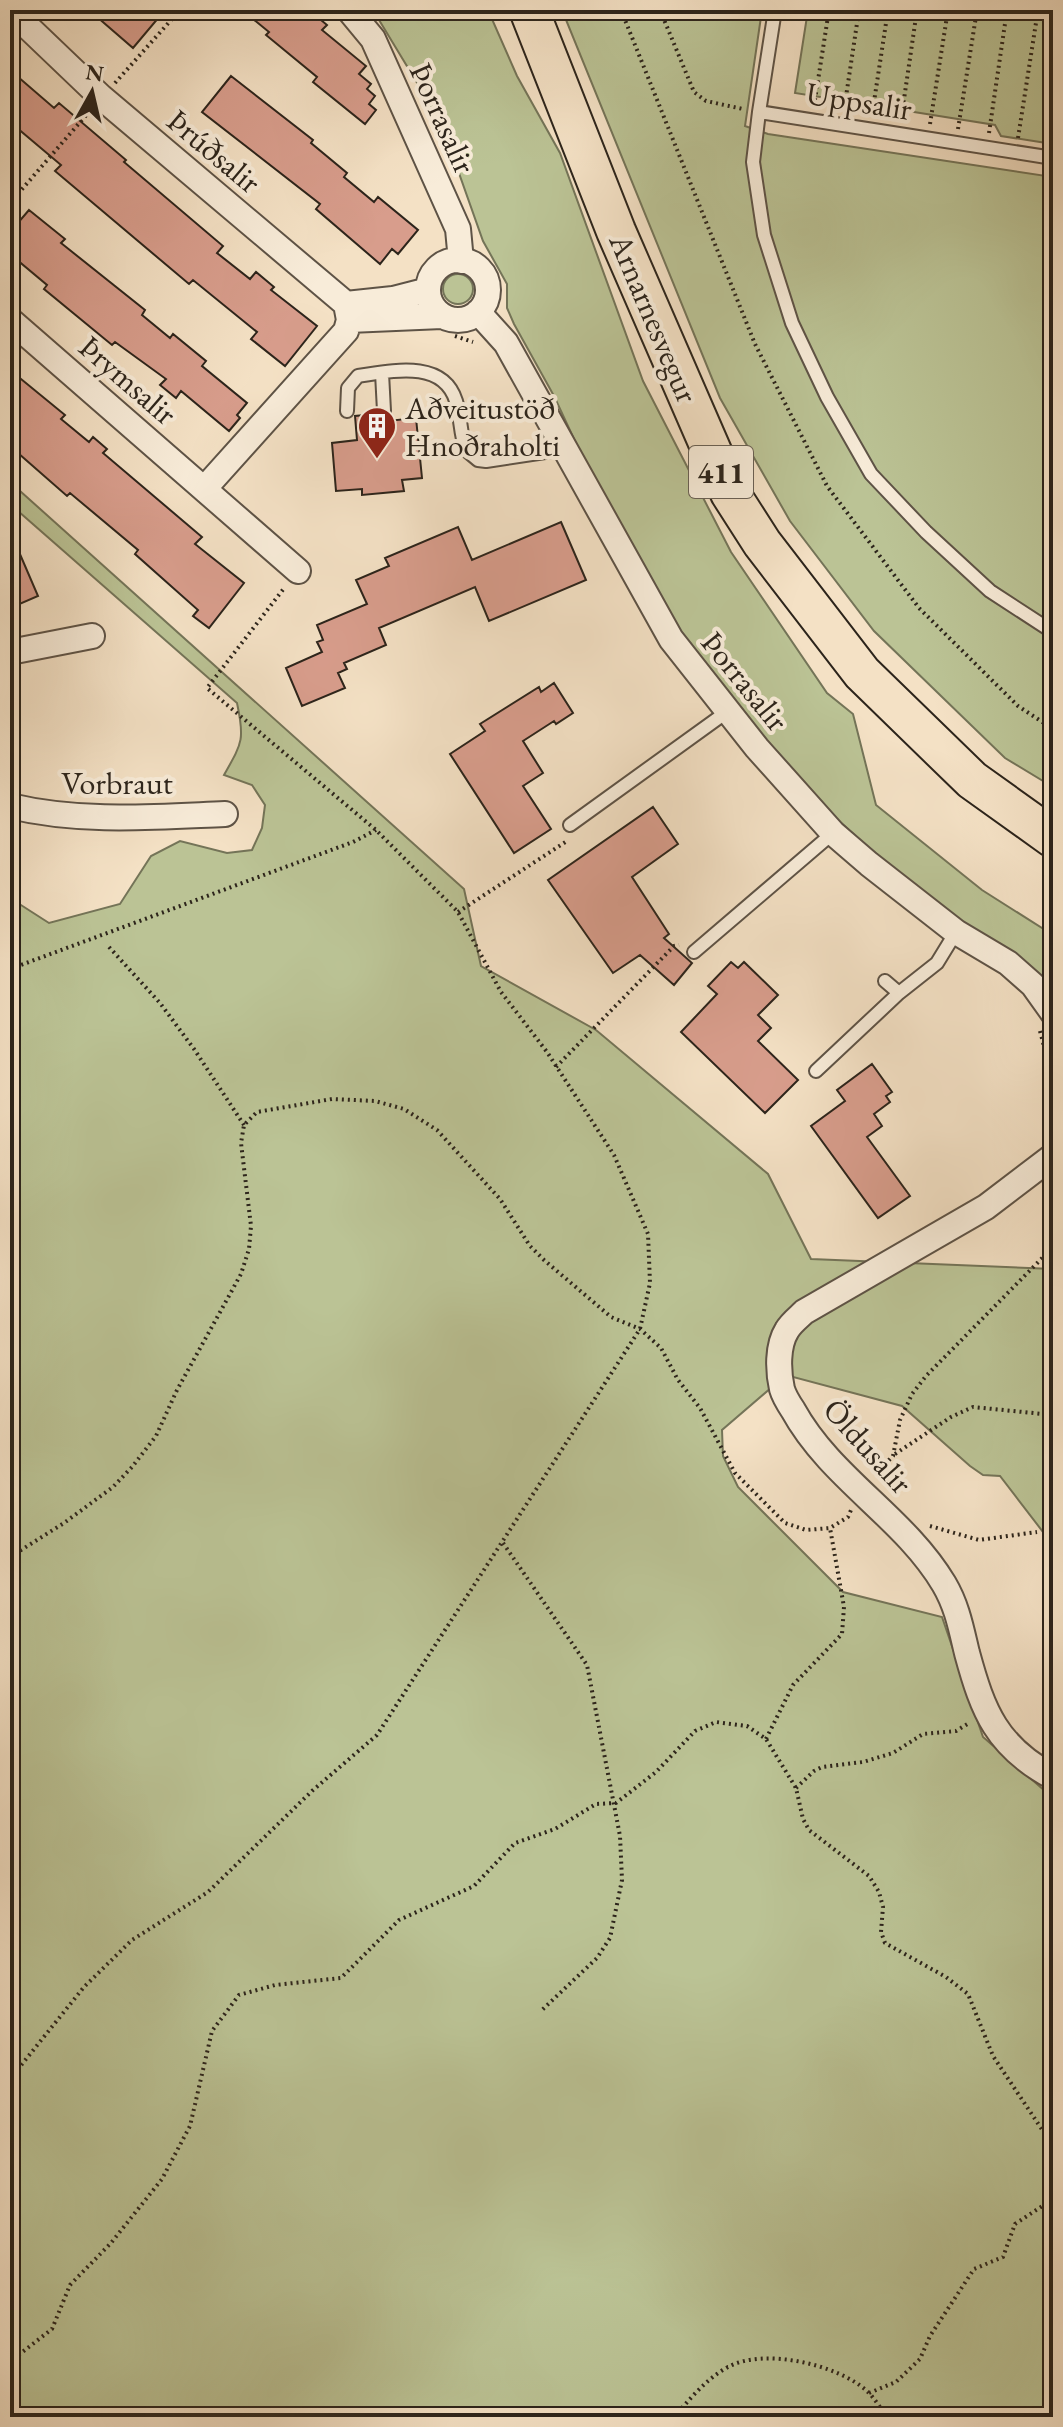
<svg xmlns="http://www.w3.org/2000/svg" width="1063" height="2427" font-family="'EB Garamond',serif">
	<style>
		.green { fill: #bbc395; stroke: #747458; stroke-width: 2 }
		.building { fill: #d89d8c; stroke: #2c241b; stroke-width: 2 }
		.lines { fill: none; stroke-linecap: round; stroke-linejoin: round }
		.service-casing { stroke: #5e5346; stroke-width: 16 }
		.minor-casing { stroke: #5e5346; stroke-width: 28 }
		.primary-casing { stroke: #2c241b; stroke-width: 42 }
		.path { stroke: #2c241b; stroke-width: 4; stroke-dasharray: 2 4; stroke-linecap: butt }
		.service { stroke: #f8ecd9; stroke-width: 12 }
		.minor { stroke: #f8ecd9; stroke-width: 24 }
		.primary { stroke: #f4e1c5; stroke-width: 38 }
		.labels { text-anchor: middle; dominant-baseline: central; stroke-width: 8; stroke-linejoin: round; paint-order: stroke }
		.shield { fill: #f8ecd9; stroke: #696054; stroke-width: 2 }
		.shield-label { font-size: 30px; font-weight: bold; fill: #2c241b }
		.street-label { font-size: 32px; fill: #2c241b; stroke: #f8ecd9 }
		.poi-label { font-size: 32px; fill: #2c241b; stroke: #f8ecd9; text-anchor: start }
	</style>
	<rect width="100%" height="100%" fill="#f4e1c5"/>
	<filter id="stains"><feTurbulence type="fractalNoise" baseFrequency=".0025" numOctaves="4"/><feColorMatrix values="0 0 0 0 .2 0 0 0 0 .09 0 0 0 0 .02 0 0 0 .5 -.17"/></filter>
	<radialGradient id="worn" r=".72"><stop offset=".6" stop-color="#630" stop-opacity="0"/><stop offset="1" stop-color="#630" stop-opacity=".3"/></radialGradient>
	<path class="green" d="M373 10H488L517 76 560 153 643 381 731 552 827 693 853 714 876 805 982 890 1053 935V990L1040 977 926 895 875 854 837 819 782 763 676 627 594 482 554 396 514 324 507 308V284L483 241 455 162 422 91Z
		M562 10H762L745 126 768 134 1053 177V787L1005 758 874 631 790 521 720 398Z
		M808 10H1053V144L1001 136 995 125 795 93Z
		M443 289a15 15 0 1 1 30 0a15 15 0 1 1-30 0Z
		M10 482 464 889 481 966 596 1030 768 1174 811 1259 1053 1269V1545L1000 1476 983 1475 970 1466 902 1406 786 1375 722 1430 723 1456 738 1487 843 1592 942 1617 983 1737 1053 1798V2417H10V898L49 923 120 904 151 856 180 841 227 853 252 850 262 828 265 805 252 785 224 775C242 743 245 740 237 703L10 504Z"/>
	<path class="building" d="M89 10H165L133 48Z
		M242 10H309L327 25 322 30 366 66 359 74 371 84 367 89 375 96 369 104 376 110 365 124 313 82 317 77 266 35 269 32Z
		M10 70 54 108 59 103 126 160 124 162 223 246 217 253 250 279 256 272 274 287 271 290 317 326 285 366 251 339 257 332 193 280 189 284 55 171 61 165 10 122Z
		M231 76 313 140 311 143 347 173 344 177 374 202 378 197 418 230 398 254 392 249 380 264 316 209 320 204 202 112Z
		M29 210 65 239 61 243 145 310 142 315 170 338 173 334 206 361 202 366 247 403 237 415 240 418 229 431 181 391 176 398 160 385 166 379 115 342 112 345 44 289 47 285 10 254V232Z
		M10 370 65 415 61 419 89 442 93 437 107 449 103 453 202 537 195 544 244 583 209 628 193 616 198 610 135 554 138 550 70 493 67 496 10 446Z
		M376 414 378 422 416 418 422 478 402 480 404 491 362 495V489L336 491 332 443 357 440 355 416Z
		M561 522 586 580 489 621 475 587 379 628 386 645 344 663 347 669 338 673 345 688 302 706 286 668 322 652 317 642 323 640 317 625 367 604 356 580 389 566 385 558 458 527 472 560Z
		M10 531 38 596 15 606 10 594Z
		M554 683 573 713 556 724 554 721 523 741 543 773 523 786 551 829 514 853 450 754 485 731 480 724 539 687 541 692Z
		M653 807 678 844 632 877 669 934 664 938 692 963 674 985 640 955 613 973 548 880Z
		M731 962 738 968 744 962 778 995 758 1015 771 1028 758 1041 798 1080 765 1113 681 1032 717 994 708 986Z
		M872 1064 892 1092 886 1096 890 1102 874 1114 882 1126 867 1137 910 1196 878 1218 811 1126 845 1101 837 1090Z"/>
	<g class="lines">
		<g class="service-casing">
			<path id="service" d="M775 10 759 112 1053 158
				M759 112 753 162 764 235 792 323 827 397 871 474 926 532 990 591 1053 632
				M382 373 384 411
				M347 411 348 388 358 376C392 371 443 359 456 401 461 417 460 434 466 450L478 460 486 461 565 449
				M570 825 728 711
				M694 952 833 833
				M885 981 899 993
				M816 1071 899 993 937 963 956 932"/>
		</g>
		<g class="minor-casing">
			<path id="minor" d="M10 10 101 97 346 304 349 320 346 331 204 489
				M349 10 373 39 458 229 461 261
				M428 290a30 30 0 1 1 60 0a30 30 0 1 1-60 0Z
				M346 304 393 299 428 290
				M478 312 506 343 671 639 757 748 833 833 869 864 956 932 1008 963 1033 985 1053 1013
				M10 320 298 571
				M349 320 442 316
				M10 652 92 636
				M10 806C81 823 153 817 225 814
				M1053 1156 986 1207 804 1312C799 1317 791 1323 787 1330 777 1346 778 1371 782 1389 784 1396 789 1404 793 1410 831 1479 904 1517 944 1584 957 1606 961 1628 967 1653 983 1712 997 1747 1053 1777"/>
		</g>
		<g class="primary-casing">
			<path id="primary" d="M529 10 616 231 730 493 762 543 862 673 972 780 1053 838"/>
		</g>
		<path class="path" d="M621 10 755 344 827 486 919 608 1018 706 1053 729
			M660 10 694 92 706 101 743 109
			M1008 10 1053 18
			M115 83 180 10
			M814 106 829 10
			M844 110 859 10
			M872 115 888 10
			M901 120 917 10
			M930 124 948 10
			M958 129 977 10
			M989 133 1007 10
			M1018 138 1038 10
			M1047 143 1053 105
			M10 203 88 113
			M455 336 473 342
			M458 912 567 841
			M109 947 160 1003 194 1049 244 1125
			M10 969 353 842 376 830
			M1040 1031 1053 1081
			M556 1067 674 946 679 945
			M1046 1134 1053 1105
			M895 1454 951 1417 973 1407 1053 1415
			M876 1473 893 1456 900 1420 912 1394 926 1376 1053 1247
			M930 1526 979 1540 1037 1532
			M503 1543 587 1665 620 1836 622 1880 610 1938 597 1958 542 2010
			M10 1557 64 1523 113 1487 132 1467 156 1436 177 1390 241 1274 249 1249 251 1226 241 1143 244 1125 257 1112 332 1099 375 1101 404 1109 437 1130 500 1199 530 1246 544 1260 611 1317 640 1329 661 1348 678 1380 700 1408 735 1473 785 1523 806 1530 830 1528 848 1517 851 1510
			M766 1739 793 1685 842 1634 844 1607 830 1528
			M796 1788 814 1771 822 1767 863 1762 893 1753 923 1734 956 1731 969 1723
			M10 2079 84 1987 132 1940 208 1892 312 1791 377 1735 640 1329 650 1283 648 1234 614 1155 547 1052 501 992 458 912 376 830 207 688 285 587
			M10 2377 16 2357 52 2329 70 2285 111 2243 162 2179 190 2126 212 2031 239 1995 275 1985 341 1978 399 1920 474 1886 515 1843 555 1829 596 1804 616 1803 656 1772 695 1731 716 1722 747 1726 766 1739 796 1788 803 1819 809 1830 869 1876 879 1892 883 1907 881 1932 885 1943 946 1977 968 1994 993 2056 1053 2146
			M869 2393 896 2382 920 2359 930 2336 974 2269 1003 2257 1015 2224 1053 2199
			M674 2417C690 2399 706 2379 728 2367 764 2347 840 2365 868 2392 875 2399 881 2409 887 2417"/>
		<use href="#service" class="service"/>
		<use href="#minor" class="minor"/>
		<use href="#primary" class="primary"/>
	</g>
	<defs>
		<g id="building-pin" transform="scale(2)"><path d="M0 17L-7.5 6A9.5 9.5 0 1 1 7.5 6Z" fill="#8f2418" stroke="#f8ecd9"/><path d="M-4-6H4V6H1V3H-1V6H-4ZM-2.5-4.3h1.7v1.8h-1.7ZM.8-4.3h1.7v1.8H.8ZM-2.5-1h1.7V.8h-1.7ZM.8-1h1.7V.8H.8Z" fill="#fff"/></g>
	</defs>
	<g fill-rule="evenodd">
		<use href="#building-pin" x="377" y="426"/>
	</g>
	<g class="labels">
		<rect class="shield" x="689" y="446" width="64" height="52" rx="6"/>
		<g class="shield-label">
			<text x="721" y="472">411</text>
		</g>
		<g class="street-label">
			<text transform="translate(859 101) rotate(9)">Uppsalir</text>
			<text transform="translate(443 118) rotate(66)">Þorrasalir</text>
			<text transform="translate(214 151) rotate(40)">Þrúðsalir</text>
			<text transform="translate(654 318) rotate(67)">Arnarnesvegur</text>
			<text transform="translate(128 380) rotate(41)">Þrymsalir</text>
			<text transform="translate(745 681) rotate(51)">Þorrasalir</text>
			<text x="117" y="783">Vorbraut</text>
			<text transform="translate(868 1446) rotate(48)">Öldusalir</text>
		</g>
		<g class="poi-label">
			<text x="405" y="408">Aðveitustöð<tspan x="405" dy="37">Hnoðraholti</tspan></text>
		</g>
	</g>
	<rect width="1063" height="2427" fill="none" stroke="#f4e1c5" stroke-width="40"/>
	<rect x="12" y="12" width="1039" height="2403" fill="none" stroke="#2c241b" stroke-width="4"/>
	<rect x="20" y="20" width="1023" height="2387" fill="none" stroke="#2c241b" stroke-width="2"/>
	<g transform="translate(92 92) rotate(8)" stroke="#f8ecd9" stroke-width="6" paint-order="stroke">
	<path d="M0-6L14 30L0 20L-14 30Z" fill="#2c241b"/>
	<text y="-12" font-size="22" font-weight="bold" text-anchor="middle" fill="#2c241b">N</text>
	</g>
	<rect width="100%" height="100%" filter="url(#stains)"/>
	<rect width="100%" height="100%" fill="url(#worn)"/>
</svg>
